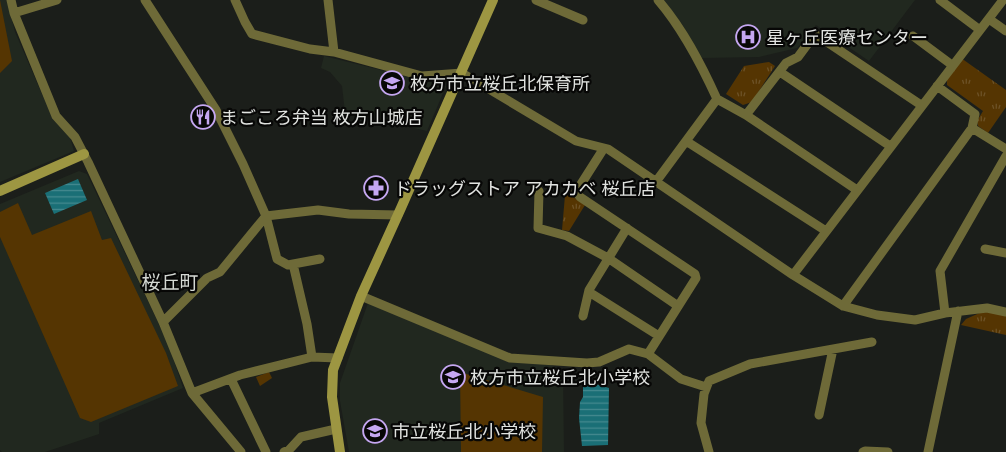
<svg xmlns="http://www.w3.org/2000/svg" width="1006" height="452" font-family="'Space Grotesk','Noto Sans JP',sans-serif">
	<style>
		.built { fill: #21281f }
		.grass { fill: #553502 }
		.park { fill: url(#park-tufts) }
		.water { fill: url(#water-rules) }
		.lines { fill: none; stroke-linecap: round; stroke-linejoin: round }
		.street { stroke: #6e6a38; stroke-width: 9 }
		.secondary { stroke: #9d9642; stroke-width: 10 }
		.labels { text-anchor: middle; dominant-baseline: central; stroke-width: 4.5; stroke-linejoin: round; paint-order: stroke }
		.poi-label { font-size: 18px; fill: #e1e3e0; stroke: #070706; text-anchor: start }
		.neighbourhood-label { font-size: 19px; fill: #d4d8d3; stroke: #070706 }
	</style>
	<defs>
		<pattern id="park-tufts" width="24" height="20" patternUnits="userSpaceOnUse" patternTransform="scale(1.25)"><rect width="24" height="20" fill="#553502"/><path d="M3 7l-1-3M5 7V3M7 7l1-3M15 17l-1-3M17 17v-4M19 17l1-3" fill="none" stroke="#6d5227"/></pattern>
		<pattern id="water-rules" width="6" height="5" patternUnits="userSpaceOnUse" patternTransform="scale(1.25)"><rect width="6" height="5" fill="#1a6f76"/><path d="M0 2.5h6" fill="none" stroke="#468a90"/></pattern>
	</defs>
	<rect width="100%" height="100%" fill="#1b1e1a"/>
	<path class="built" d="M0 0H7L15 32 52 117 70 137 74 151 0 182Z
		M662 0H915L869 61 816 25 797 48 759 57 702 58 682 24Z
		M324 56 446 86 427 131 345 112 342 86 330 72 321 68Z
		M79 171 87 174 168 343 183 388 99 423V434L45 452H2L0 450V204Z
		M368 303 508 361 551 365 563 372 564 452H349L340 401V383Z"/>
	<path class="grass" d="M0 0 12 61 0 73Z
		M18 203 32 235 91 211 102 240 111 238 166 353 178 386 91 422 80 418 0 237V212Z
		M460 372 543 397 542 452H461Z"/>
	<path class="park" d="M961 58 1006 90V107L988 133 978 126 977 121 983 111 947 85V78Z
		M769 62 775 66 752 102 743 105 726 94 744 66Z
		M566 184 571 185 570 195 585 205 569 231 562 230Z
		M984 311 1006 316V335L961 325 966 319Z
		M269 372 272 378 260 386 256 377Z"/>
	<path class="water" d="M78 179 87 200 54 214 45 193Z
		M592 383 609 388 608 445 582 446 579 418 580 402 583 397V384Z"/>
	<g class="lines">
		<path class="street" d="M11 0 14 13 56 116 75 137 88 162 163 322 192 393 241 452
			M145 0 216 110 243 164 266 216 318 210 349 214 398 215
			M235 0 245 22 252 34 310 49 334 52 422 76 462 73 576 141 608 149 793 275 843 306 877 315 915 320 945 313 987 308 1006 312
			M328 0 334 52
			M536 0 583 20
			M658 0C683 29 701 64 717 99
			M940 0 980 30
			M14 13 57 0
			M989 19 1006 31
			M913 36 952 65
			M780 72 890 146
			M746 115 786 63 798 57 815 34 921 105
			M972 128 1006 149
			M686 141 826 231
			M604 148 576 192 580 197 695 274 696 278 648 354
			M655 183 717 99 746 115 857 190
			M539 191 538 228 567 236 608 258 678 306
			M266 216 277 259 288 265 320 259
			M985 249 1006 253
			M293 264 307 324 312 357
			M793 275 1003 0
			M589 292 659 336
			M361 296 510 358 587 363 599 362 629 349 648 354 681 379 706 387
			M843 306 972 128 975 114 937 86
			M945 313 940 271 1006 156
			M583 316 589 290 627 228
			M163 322 207 278 220 272 266 216
			M231 379 266 452
			M192 393 240 375 312 357 338 358
			M819 415 833 349
			M284 452 289 450 301 437 336 429
			M709 452 701 423 704 394 709 381 750 364 872 342
			M863 452 865 451 888 452
			M928 452 958 311"/>
		<path class="secondary" d="M0 191 84 154
			M340 452 332 397 333 370 361 296 401 208 493 0"/>
	</g>
	<defs>
		<g id="hospital-ring" transform="scale(1.25)"><circle r="9.5" fill="#070706" stroke="#c5a7f1" stroke-width="1.5"/><path d="M-5-5h3v3.5h4V-5h3V5h-3V1.5h-4V5h-3Z" fill="#c5a7f1"/></g>
		<g id="school-ring" transform="scale(1.25)"><circle r="9.5" fill="#070706" stroke="#c5a7f1" stroke-width="1.5"/><path d="M0-5L7-2L0 1L-7-2ZM-4 1L0 2.5L4 1V4Q0 6-4 4Z" fill="#c5a7f1"/></g>
		<g id="restaurant-ring" transform="scale(1.25)"><circle r="9.5" fill="#070706" stroke="#c5a7f1" stroke-width="1.5"/><path d="M-5-6h1v4h1v-4h1v4h1v-4h1v5L-1.5 .5V6h-2V.5L-5-1ZM5-6V6H3V1.5H1.5Q1.5-4 5-6Z" fill="#c5a7f1"/></g>
		<g id="pharmacy-ring" transform="scale(1.25)"><circle r="9.5" fill="#070706" stroke="#c5a7f1" stroke-width="1.5"/><path d="M-2-6h4v4h4v4h-4v4h-4v-4h-4v-4h4Z" fill="#c5a7f1"/></g>
	</defs>
	<g fill-rule="evenodd">
		<use href="#hospital-ring" x="748" y="37"/>
		<use href="#school-ring" x="392" y="83"/>
		<use href="#restaurant-ring" x="203" y="117"/>
		<use href="#pharmacy-ring" x="376" y="188"/>
		<use href="#school-ring" x="453" y="377"/>
		<use href="#school-ring" x="375" y="431"/>
	</g>
	<g class="labels">
		<g class="poi-label">
			<text x="766" y="37">星ヶ丘医療センター</text>
			<text x="410" y="83">枚方市立桜丘北保育所</text>
			<text x="220" y="117">まごころ弁当 枚方山城店</text>
			<text x="394" y="188">ドラッグストア アカカベ 桜丘店</text>
			<text x="470" y="377">枚方市立桜丘北小学校</text>
			<text x="392" y="431">市立桜丘北小学校</text>
		</g>
		<g class="neighbourhood-label">
			<text x="170" y="282">桜丘町</text>
		</g>
	</g>
</svg>
